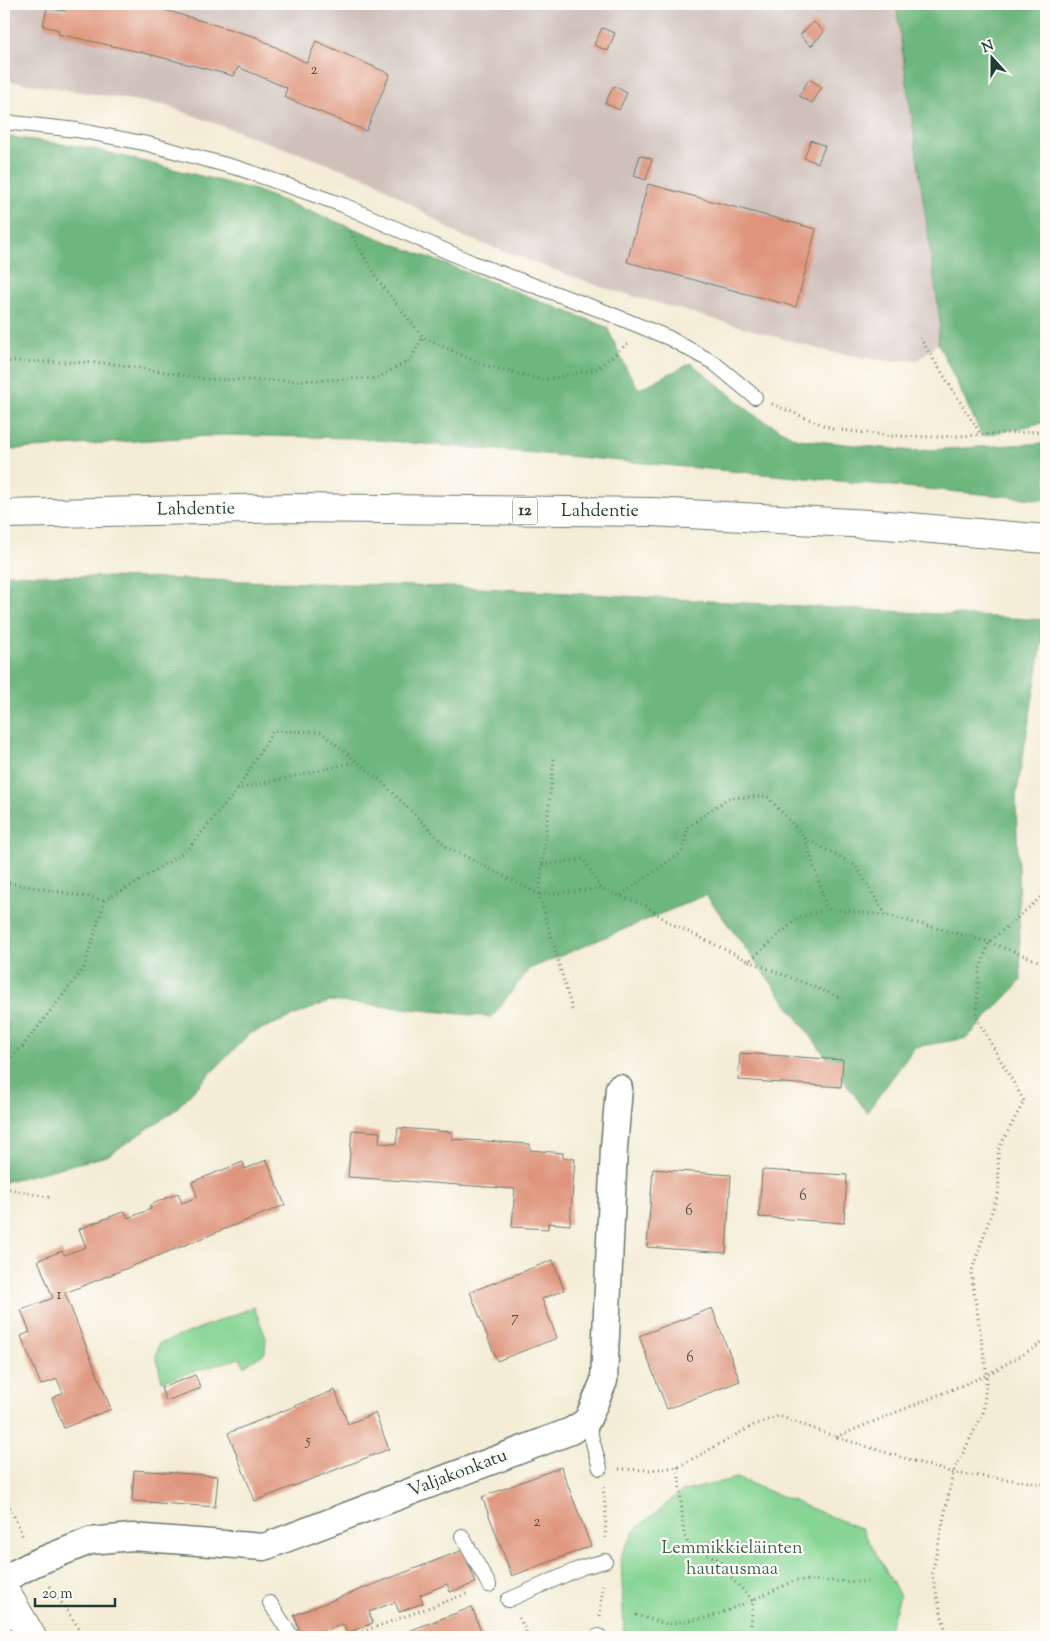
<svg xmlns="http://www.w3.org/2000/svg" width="1050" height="1641" font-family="'Sorts Mill Goudy',serif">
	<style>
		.industrial { fill: #cfc0ba }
		.green { fill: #87d594; stroke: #538964 }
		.forest { fill: #6db67e; stroke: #467a59 }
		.building { fill: #df957d }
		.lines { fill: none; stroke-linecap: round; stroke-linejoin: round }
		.lane-casing { stroke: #6a7a6d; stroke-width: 16 }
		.street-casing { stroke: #6a7a6d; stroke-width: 29 }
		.secondary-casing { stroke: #6a7a6d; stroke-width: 30 }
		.highway-casing { stroke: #6a7a6d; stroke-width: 30 }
		.path { stroke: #6a7a6d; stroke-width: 3; stroke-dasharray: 1 4; stroke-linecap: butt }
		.lane { stroke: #fff; stroke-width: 14 }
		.street { stroke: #fff; stroke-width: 26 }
		.secondary { stroke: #fff; stroke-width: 28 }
		.highway { stroke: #fff; stroke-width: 28 }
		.labels { text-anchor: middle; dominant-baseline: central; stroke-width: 4.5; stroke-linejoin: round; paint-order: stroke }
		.number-label { font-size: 15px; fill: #4f5346 }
		.shield { fill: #fdfcf7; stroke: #62766e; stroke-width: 1 }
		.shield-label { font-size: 16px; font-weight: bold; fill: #1f3d34 }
		.street-label { font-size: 18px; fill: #1f3d34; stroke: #fdfcf7 }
		.park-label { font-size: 18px; fill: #39634c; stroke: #fdfcf7 }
	</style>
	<rect width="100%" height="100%" fill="#fdfcf7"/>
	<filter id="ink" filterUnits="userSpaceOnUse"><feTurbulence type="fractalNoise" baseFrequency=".02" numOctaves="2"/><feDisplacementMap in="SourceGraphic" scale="10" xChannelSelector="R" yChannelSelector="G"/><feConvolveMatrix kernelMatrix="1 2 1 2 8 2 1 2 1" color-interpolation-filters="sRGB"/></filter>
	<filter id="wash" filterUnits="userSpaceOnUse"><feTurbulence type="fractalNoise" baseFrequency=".0096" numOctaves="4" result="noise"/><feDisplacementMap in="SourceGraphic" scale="20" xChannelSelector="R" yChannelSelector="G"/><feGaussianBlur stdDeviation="1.12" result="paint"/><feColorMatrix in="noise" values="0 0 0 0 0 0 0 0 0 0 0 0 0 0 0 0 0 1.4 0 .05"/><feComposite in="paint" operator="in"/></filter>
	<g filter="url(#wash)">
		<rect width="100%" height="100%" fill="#f4ecd6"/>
		<path class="industrial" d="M4 4H896L940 320 938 343 918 360 887 361 830 352 601 287 459 235 373 180 164 105 4 80Z"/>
		<path class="green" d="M254 1307 266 1338 265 1353 244 1366 240 1358 162 1381 156 1356 159 1344Z
			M737 1478 862 1529 900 1596 887 1637H624L621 1555 635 1530 681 1492Z"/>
		<path class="forest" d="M896 4H1046V422L982 436 938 343 940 320Z
			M4 136 90 148 252 189 607 327 626 368 639 389 691 363 756 416 797 439 913 451 1046 443V500L523 452 353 438 223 435 4 450Z
			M4 574 481 588 1046 620 1016 797 1021 981 967 1038 915 1047 867 1112 706 895 529 969 492 1017 330 1001 249 1034 173 1112 107 1156 4 1182Z"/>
		<g id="blocks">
			<path class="building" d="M68 4H133L151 6 256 37 307 63 316 41 390 74 366 131 284 97 287 88 238 67 234 76 140 52 58 34 59 30 43 26 47 8 65 11Z
				M614 4H626L625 8Z
				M814 22 824 32 811 46 800 35Z
				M602 28 615 33 608 51 594 45Z
				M809 79 822 87 812 103 799 96Z
				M614 86 627 93 619 110 605 103Z
				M811 140 825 146 818 163 804 158Z
				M640 155 652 159 646 180 634 176Z
				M648 184 816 229 796 307 627 262Z
				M740 1053 843 1060 841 1087 738 1080Z
				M398 1128 452 1132V1139L530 1144V1150L563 1153V1158L575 1159 570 1225 548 1223V1229L512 1227 515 1189 348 1177 352 1130 380 1132 379 1143 396 1144Z
				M267 1160 285 1205 65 1293 111 1409 64 1428 52 1398 63 1393 57 1379 41 1385 21 1336 30 1332 21 1310 53 1298 38 1260 62 1251 64 1255 86 1247 79 1229 125 1211 128 1218 151 1209 150 1205 178 1193 182 1203 197 1197 192 1182 243 1162 245 1169Z
				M653 1169 731 1175 726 1253 647 1247Z
				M762 1170 847 1175 844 1223 759 1217Z
				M553 1260 564 1290 542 1299 557 1338 497 1361 470 1292Z
				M712 1308 740 1381 667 1409 639 1336Z
				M195 1375 201 1388 166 1401 161 1388Z
				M335 1390 348 1424 375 1413 389 1449 255 1501 228 1433Z
				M561 1467 591 1546 512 1576 482 1497Z
				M134 1470 218 1476 215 1507 132 1501Z
				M463 1550 476 1583 450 1592 447 1584 420 1595 423 1603 399 1612 395 1602 369 1612 373 1623 347 1633 343 1624 329 1629 331 1637H302L294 1615Z
				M472 1607 483 1637H393Z"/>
		</g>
	</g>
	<g filter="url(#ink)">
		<use href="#blocks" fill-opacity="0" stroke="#6a7a6d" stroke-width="1"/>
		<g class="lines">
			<g class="lane-casing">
				<path id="lane" d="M4 122 77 130 148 144 241 169 343 205 473 263 603 311 669 338 714 363 755 397
					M587 1421 600 1468
					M462 1536 489 1585
					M508 1600 583 1567 605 1561
					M270 1603 292 1637
					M596 1637 599 1636"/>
			</g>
			<g class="street-casing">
				<path id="street" d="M4 1579 35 1563 90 1541 132 1537 264 1547 571 1431 587 1421 604 1381 614 1148 619 1088"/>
			</g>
			<g class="secondary-casing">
				<path id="secondary" d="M4 1589 32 1637"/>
			</g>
			<g class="highway-casing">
				<path id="highway" d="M4 514 292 508 652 512 887 525 1046 539"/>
			</g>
			<path class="path" d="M350 232 380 283 423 337 481 364 543 380 597 369 628 343
				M920 338 981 435
				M4 363 12 361 109 363 207 379 290 381 377 378 410 360 423 337
				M772 404 833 429 892 436 940 437 1046 431
				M4 695 11 684
				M554 759 539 894 573 1013
				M238 789 273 731 321 732 381 781 447 847 539 894 561 893 600 888 646 906 668 922 749 961 798 918 827 909 886 915 989 942 1046 964
				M805 838 827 909
				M542 865 584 859 600 888
				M4 882 105 900
				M621 895 682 852 688 827 728 798 767 796 805 838 856 866 886 915
				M749 961 842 998
				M4 1064 23 1046 84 968 105 900 134 884 187 850 238 789 356 762
				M4 1188 52 1198
				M836 1437 987 1375 1046 1341
				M678 1467 684 1535 688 1544 719 1560 726 1573 753 1600 750 1637
				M619 1469 648 1470 678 1467 754 1425 779 1416 836 1437 953 1473 1046 1484
				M603 1487 606 1515 605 1541
				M4 1493 24 1539
				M50 1586 85 1637
				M636 1615 667 1624 711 1617 753 1600 796 1580 867 1582
				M600 1616 603 1582
				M519 1618 526 1630 527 1637
				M348 1637 469 1593
				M947 1637 932 1575 953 1473 983 1413 987 1375 971 1273 999 1191 998 1150 1024 1101 976 1017 979 972 989 942 1046 893"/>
			<use href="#lane" class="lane"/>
			<use href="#street" class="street"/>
			<use href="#secondary" class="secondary"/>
			<use href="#highway" class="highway"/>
		</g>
	</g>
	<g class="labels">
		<g class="number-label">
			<text x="314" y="70">2</text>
			<text x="803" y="1196">6</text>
			<text x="689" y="1211">6</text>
			<text x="59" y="1295">1</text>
			<text x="515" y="1318">7</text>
			<text x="690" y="1358">6</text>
			<text x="308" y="1441">5</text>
			<text x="537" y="1522">2</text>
		</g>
		<rect class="shield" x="512.5" y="497.5" width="25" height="27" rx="4"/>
		<g class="shield-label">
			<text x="525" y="511">12</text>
		</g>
		<g class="street-label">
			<text transform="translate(196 510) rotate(-1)">Lahdentie</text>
			<text x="600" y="512">Lahdentie</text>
			<text transform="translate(458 1474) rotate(-21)">Valjakonkatu</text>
		</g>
		<g class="park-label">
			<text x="732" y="1549">Lemmikkieläinten<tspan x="732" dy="21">hautausmaa</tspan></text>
		</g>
	</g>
	<rect width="1050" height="1641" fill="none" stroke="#fdfcf7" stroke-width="20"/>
	<g transform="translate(992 58) rotate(339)" stroke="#fdfcf7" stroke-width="4" paint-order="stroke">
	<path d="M0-4L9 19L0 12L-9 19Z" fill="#1f3d34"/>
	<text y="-8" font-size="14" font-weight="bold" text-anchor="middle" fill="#1f3d34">N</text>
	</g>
	<path d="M35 1598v8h80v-8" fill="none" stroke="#1f3d34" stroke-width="2.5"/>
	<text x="42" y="1598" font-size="15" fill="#1f3d34" stroke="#fdfcf7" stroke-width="4" paint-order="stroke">20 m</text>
</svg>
